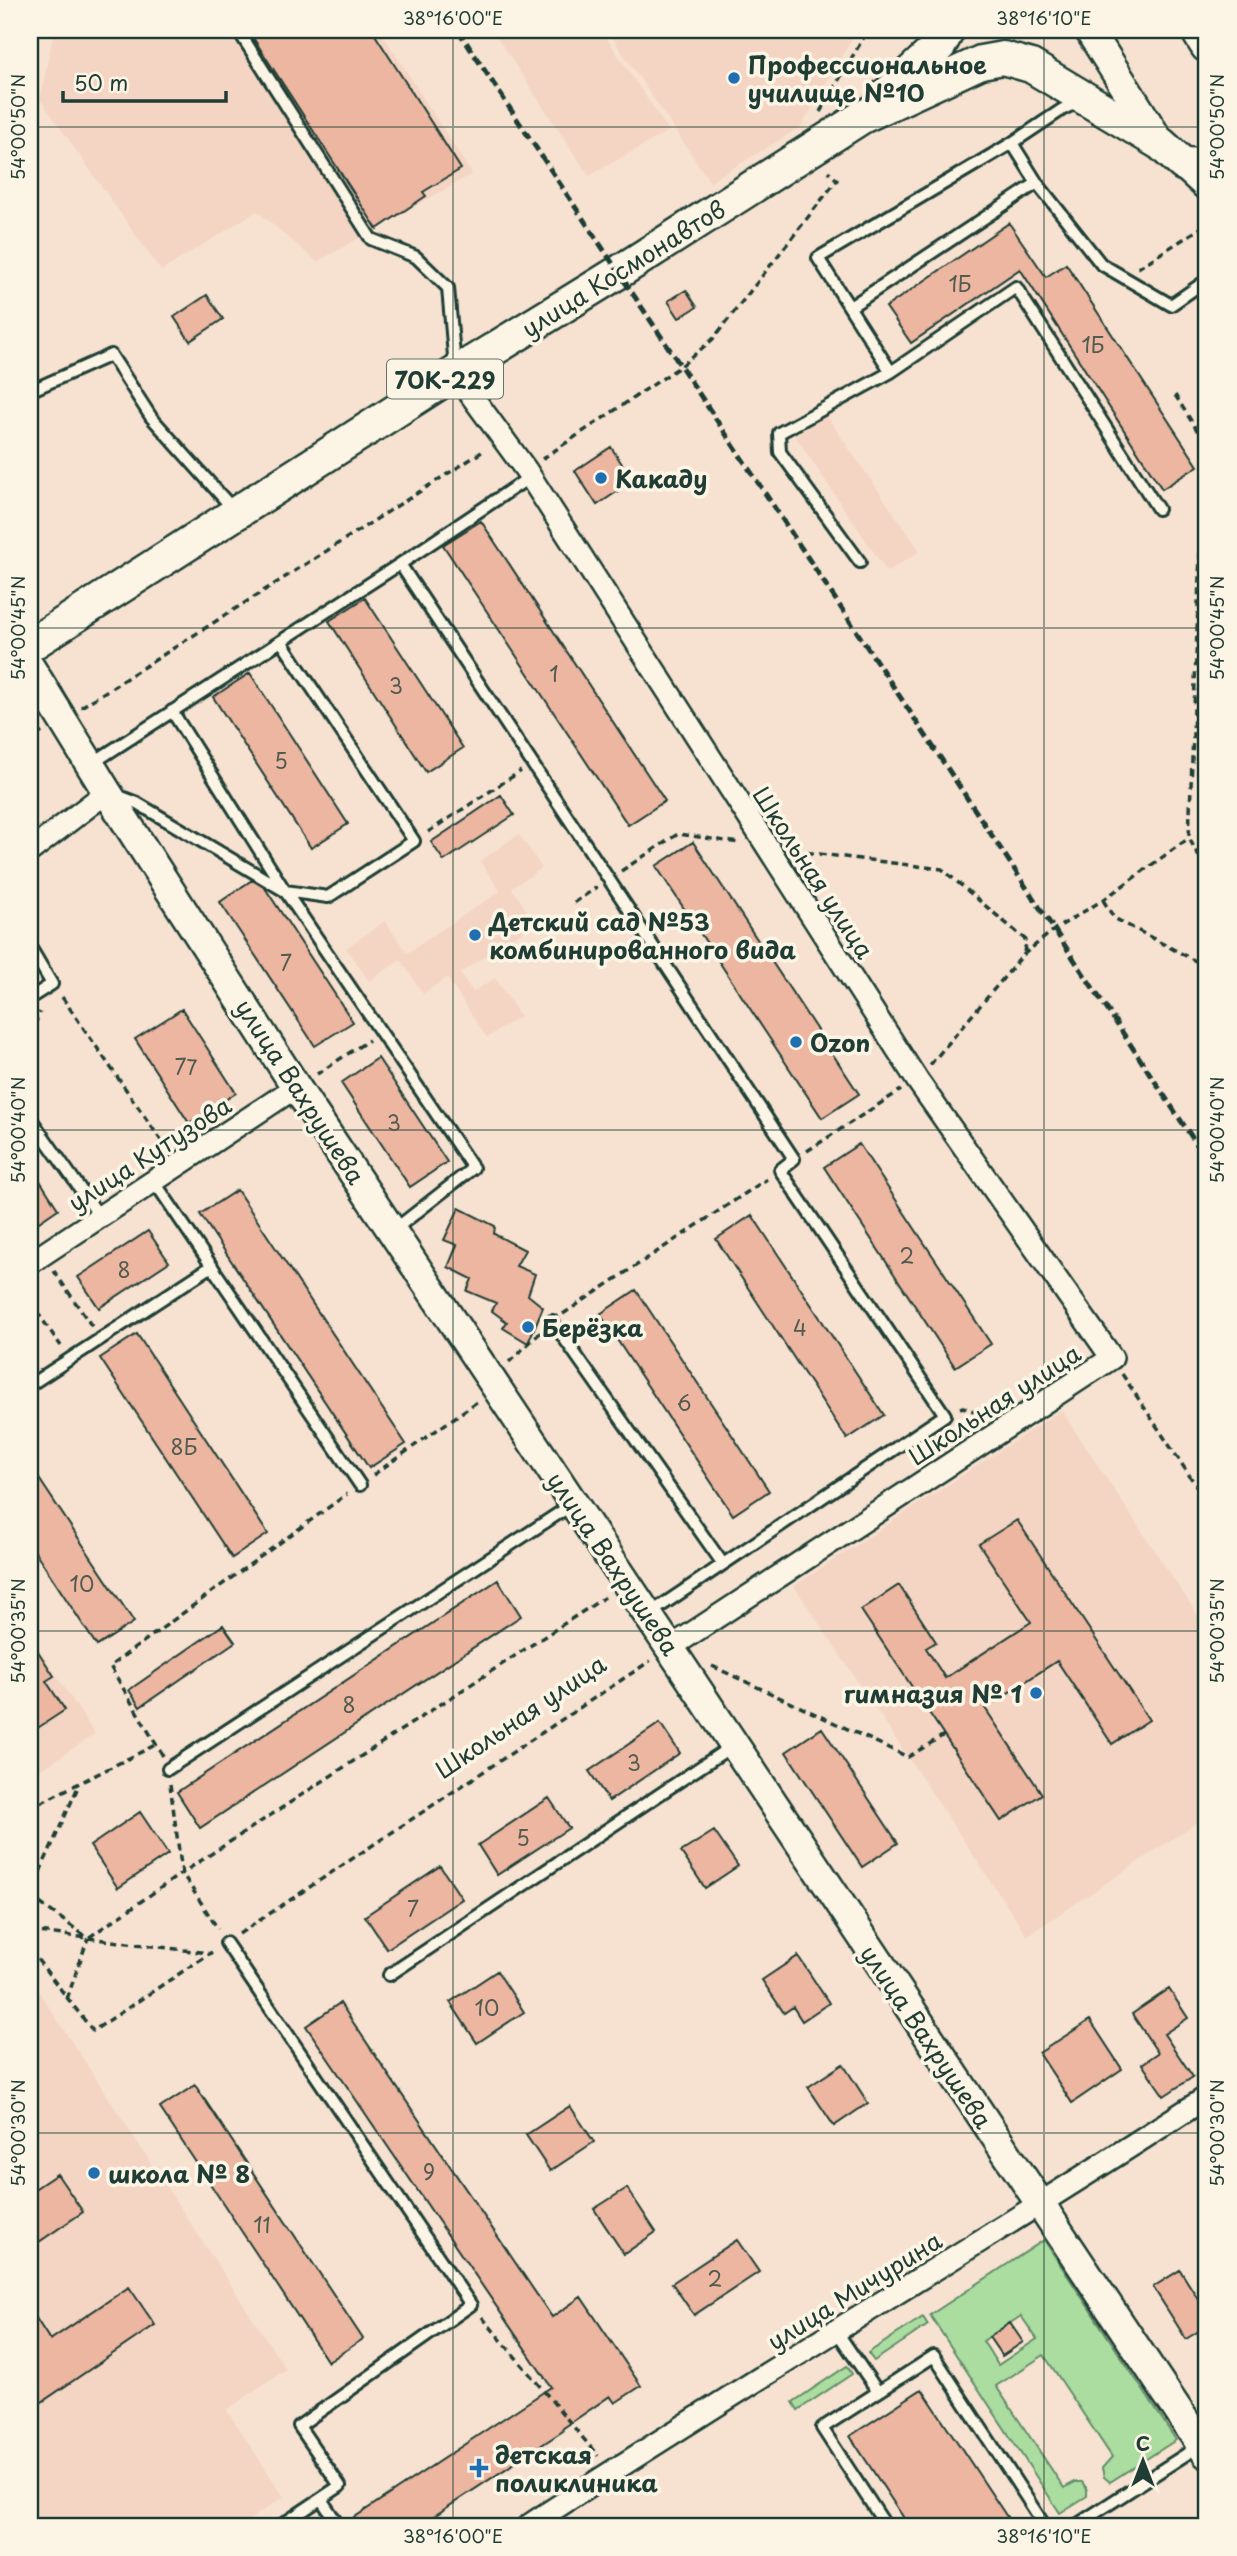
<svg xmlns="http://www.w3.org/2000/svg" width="1237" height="2556" font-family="'Playpen Sans',sans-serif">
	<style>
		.built { fill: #f4d5c3 }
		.green { fill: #aadd9f; stroke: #648d6a; stroke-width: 2; fill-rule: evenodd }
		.building { fill: #ecb6a1; stroke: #1f3d34; stroke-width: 2 }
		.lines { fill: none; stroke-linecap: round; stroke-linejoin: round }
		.lane-casing { stroke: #1f3d34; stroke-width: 16 }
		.street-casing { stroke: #1f3d34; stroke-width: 26 }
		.secondary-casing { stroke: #1f3d34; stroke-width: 33 }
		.primary-casing { stroke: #1f3d34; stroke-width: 37 }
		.path { stroke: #1f3d34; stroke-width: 3.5; stroke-dasharray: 7 5; stroke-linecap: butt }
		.lane { stroke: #fcf5e5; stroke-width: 10 }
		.street { stroke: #fcf5e5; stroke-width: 21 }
		.secondary { stroke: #fcf5e5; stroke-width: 28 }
		.primary { stroke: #fcf5e5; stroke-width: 32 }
		.rail { stroke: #1f3d34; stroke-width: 5; stroke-dasharray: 10 5; stroke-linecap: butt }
		.ticks { fill: none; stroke: #1f3d34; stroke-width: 2; stroke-opacity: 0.45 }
		.poi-dot { fill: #1f6fb2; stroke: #fcf5e5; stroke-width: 2.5 }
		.labels { text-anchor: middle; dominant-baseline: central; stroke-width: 7; stroke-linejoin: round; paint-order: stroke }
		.number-label { font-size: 21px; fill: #525b4f }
		.shield { fill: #fcf5e5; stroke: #617469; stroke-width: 2 }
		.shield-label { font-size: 23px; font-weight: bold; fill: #1f3d34 }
		.poi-label { font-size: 24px; font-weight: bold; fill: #1f3d34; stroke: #fcf5e5; text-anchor: start }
		.street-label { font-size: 24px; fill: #1f3d34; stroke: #fcf5e5 }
		.neatline { fill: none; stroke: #1f3d34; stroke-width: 2.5 }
		.ticks-label { font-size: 18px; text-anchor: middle; fill: #1f3d34 }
	</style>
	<rect width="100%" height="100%" fill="#f7e2d1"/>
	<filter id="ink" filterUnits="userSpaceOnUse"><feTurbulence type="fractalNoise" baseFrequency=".0143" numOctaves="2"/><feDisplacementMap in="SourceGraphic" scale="14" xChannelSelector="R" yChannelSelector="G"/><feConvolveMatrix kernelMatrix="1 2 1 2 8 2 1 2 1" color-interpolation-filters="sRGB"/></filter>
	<g filter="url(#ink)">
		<path class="built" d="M54 30H380L472 174 317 262 257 211 161 271 40 99Z
			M492 30H601L669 131 589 176Z
			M607 30H857L801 127 710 182Z
			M826 415 920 551 887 572 795 436Z
			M519 834 542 868 512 888 535 923 460 973 473 992 495 978 520 1016 487 1038 447 978 423 994 401 960 369 981 346 948 385 921 407 953 500 891 480 861Z
			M1061 1410 1207 1629V1816L1027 1936 794 1586Z
			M30 1636 95 1734 30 1777Z
			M30 1978 286 2369 227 2410 284 2497 240 2526H30Z"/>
		<path class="green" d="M1044 2240 1176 2440 1110 2482 1104 2477 1102 2468 1112 2457 1044 2355 996 2386 1064 2488 1075 2482H1082L1087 2489V2496L1060 2513 930 2315ZM1021 2316 1037 2339 998 2365 983 2341Z
			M923 2317 928 2325 874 2361 868 2353Z
			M847 2366 852 2374 798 2410 793 2402Z"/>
		<path class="building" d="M248 30H372L461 169 423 192 426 196 377 229Z
			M1009 223 1046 277 1066 264 1198 466 1162 489 1020 269 911 343 886 307Z
			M686 290 697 307 679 318 668 301Z
			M207 295 223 319 190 341 174 317Z
			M611 447 633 481 597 505 575 471Z
			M481 521 665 801 628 825 443 545Z
			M365 598 463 748 426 772 329 621Z
			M250 673 348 824 311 848 213 697Z
			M501 795 514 815 444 861 431 842Z
			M693 842 859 1094 822 1118 656 866Z
			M252 880 265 888 353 1022 315 1046 220 902Z
			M182 1009 236 1093 189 1123 135 1039Z
			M378 1058 447 1162 410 1187 341 1083Z
			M859 1144 991 1344 955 1367 824 1167Z
			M30 1165 58 1209 30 1228Z
			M237 1190 406 1444 369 1468 200 1214Z
			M459 1208 495 1226 494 1234 525 1250 516 1266 535 1274 528 1295 543 1307 528 1343 503 1328 507 1322 492 1311 496 1303 467 1291 472 1279 448 1267 457 1245 444 1240Z
			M752 1215 884 1415 847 1439 716 1239Z
			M148 1231 169 1262 99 1308 78 1277Z
			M636 1290 769 1491 733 1515 600 1314Z
			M137 1334 268 1534 232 1558 100 1358Z
			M30 1465 134 1622 97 1646 30 1544Z
			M1017 1520 1149 1720 1112 1744 1057 1661 985 1708 1042 1794 1001 1821 861 1610 899 1585 936 1642 926 1648 945 1678 1031 1622 979 1544Z
			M498 1580 521 1616 200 1828 177 1792Z
			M223 1625 235 1642 140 1707 129 1690Z
			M30 1639 54 1676 46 1681 65 1710 30 1733Z
			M660 1723 680 1753 609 1801 589 1771Z
			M822 1728 898 1843 862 1867 786 1752Z
			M549 1798 569 1828 497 1875 478 1845Z
			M140 1812 168 1854 118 1888 90 1846Z
			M714 1831 738 1866 705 1888 681 1852Z
			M440 1866 462 1899 387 1949 365 1916Z
			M798 1956 829 2003 802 2021 793 2007 784 2013 762 1980Z
			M497 1971 524 2012 477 2043 450 2002Z
			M1169 1989 1188 2018 1164 2034 1193 2077 1164 2096 1142 2064 1158 2053 1132 2014Z
			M340 2003 552 2317 581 2297 641 2386 615 2403 610 2396 562 2429 563 2431 419 2526H347L346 2523 551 2387 306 2026Z
			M1090 2020 1122 2069 1072 2103 1039 2053Z
			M843 2064 868 2103 834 2126 808 2087Z
			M195 2085 363 2339 328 2362 160 2108Z
			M570 2106 594 2142 550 2171 526 2135Z
			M57 2174 83 2212 30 2248V2192Z
			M627 2188 656 2232 624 2254 594 2209Z
			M737 2240 759 2272 694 2315 672 2283Z
			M1180 2270 1207 2313V2326L1186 2339 1153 2287Z
			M129 2287 155 2325 30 2410V2309L50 2340Z
			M1010 2323 1023 2342 1002 2356 989 2337Z
			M922 2389 1013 2526H909L850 2436Z"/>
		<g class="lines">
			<g class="lane-casing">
				<path id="lane" d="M238 30 371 239 416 257 448 288 455 367
					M1079 102 1063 109 1012 143 1037 183 1101 264 1171 305 1207 280
					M1012 143 818 258 891 372 1016 287 1158 509
					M850 307 1037 183
					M30 391 111 355 151 417 234 510
					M860 562 780 452 779 433 891 372
					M400 564 794 1159 780 1170 945 1415 649 1614
					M172 711 285 891 473 1168 394 1230
					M91 764 400 564 530 477
					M116 795 137 803 285 891 328 897 414 841 281 641
					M30 947 52 984 30 998
					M30 1120 31 1119 100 1217
					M154 1181 360 1485
					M552 1321 723 1564
					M30 1385 212 1266
					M168 1769 573 1504
					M226 1943 471 2305 299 2426 340 2486 280 2526
					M389 1975 732 1746
					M837 2332 878 2392
					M321 2499 339 2526
					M886 2526 822 2428 934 2356 1045 2526
					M1075 2526 1199 2446"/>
			</g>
			<g class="street-casing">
				<path id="street" d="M455 373 526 470 917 1080 1112 1358 671 1647
					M30 851 107 792
					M30 1263 296 1087
					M528 2526C752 2379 983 2243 1207 2097"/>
			</g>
			<g class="secondary-casing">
				<path id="secondary" d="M1089 30 1161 144
					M1183 164 1207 186
					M30 667 107 792 296 1087 1207 2454"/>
			</g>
			<g class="primary-casing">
				<path id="primary" d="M1197 30 1207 46
					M884 97 940 45 948 30
					M30 645 455 373 619 272 862 117 981 62 1003 58 1031 66 1161 144 1183 164 1207 165"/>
			</g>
			<path class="path" d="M820 112 868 30
				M1138 268 1207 224
				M1175 395 1207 446
				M542 459 681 366 713 339 837 180 828 171
				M1207 518 1201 528 1189 838 1207 872
				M81 707 485 450
				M30 741 42 732
				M428 832 521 771
				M795 851 942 869 1027 941 1023 955
				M621 871 678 834 739 843
				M1103 900 1114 918 1207 967
				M574 903 597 887
				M62 997 167 1149
				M30 1036 40 1012
				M930 1065 1023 955 1055 929 1103 900 1189 838
				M317 1074 369 1040
				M807 1151 901 1090
				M54 1271 93 1328
				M30 1302 61 1346
				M563 1314 767 1179
				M509 1362 541 1332
				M1122 1374 1207 1502
				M960 1408 963 1407 985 1415
				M373 1475 478 1401
				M712 1666 908 1757 944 1735
				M163 1756 110 1666 347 1494
				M170 1784 182 1873 218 1929
				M30 1808 157 1744
				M30 1894 78 1787
				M30 1896 88 1938 208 1953
				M30 1931 88 1938 182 1873 605 1597
				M239 1934 650 1661
				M30 1950 93 2031 212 1952
				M67 1999 88 1938
				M482 2317 598 2456"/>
			<use href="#lane" class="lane"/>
			<use href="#street" class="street"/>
			<use href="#secondary" class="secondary"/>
			<use href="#primary" class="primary"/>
			<path class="rail" d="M458 30 1207 1160"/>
		</g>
	</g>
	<path class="ticks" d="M453 30V2526M1044 30V2526M30 127H1207M30 628H1207M30 1130H1207M30 1631H1207M30 2133H1207"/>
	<g class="poi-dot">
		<circle cx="734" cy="78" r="7"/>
		<circle cx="601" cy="478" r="7"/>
		<circle cx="475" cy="935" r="7"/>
		<circle cx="796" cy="1042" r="7"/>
		<circle cx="528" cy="1327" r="7"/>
		<circle cx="1036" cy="1693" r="7"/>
		<circle cx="94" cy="2173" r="7"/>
		<path d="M475.5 2457.5h7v7h7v7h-7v7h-7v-7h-7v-7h7z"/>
	</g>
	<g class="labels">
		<g class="number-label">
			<text x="960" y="283">1Б</text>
			<text x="1093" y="344">1Б</text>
			<text x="554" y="673">1</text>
			<text x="396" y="685">3</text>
			<text x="281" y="760">5</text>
			<text x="286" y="962">7</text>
			<text x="186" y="1066">77</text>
			<text x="394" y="1122">3</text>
			<text x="907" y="1255">2</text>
			<text x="124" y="1269">8</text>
			<text x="800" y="1327">4</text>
			<text x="684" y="1402">6</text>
			<text x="184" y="1446">8Б</text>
			<text x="82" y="1583">10</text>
			<text x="349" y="1704">8</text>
			<text x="634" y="1762">3</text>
			<text x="523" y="1837">5</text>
			<text x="413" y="1908">7</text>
			<text x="487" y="2007">10</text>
			<text x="429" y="2171">9</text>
			<text x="262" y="2224">11</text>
			<text x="715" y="2278">2</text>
		</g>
		<rect class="shield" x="387" y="359.5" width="116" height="39" rx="5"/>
		<g class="shield-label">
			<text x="445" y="379">70К-229</text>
		</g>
		<g class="poi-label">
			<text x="748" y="64">Профессиональное<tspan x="748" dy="28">училище №10</tspan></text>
			<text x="615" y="478">Какаду</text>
			<text x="489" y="921">Детский сад №53<tspan x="489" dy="28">комбинированного вида</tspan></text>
			<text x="810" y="1042">Ozon</text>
			<text x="542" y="1327">Берёзка</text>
			<text x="1022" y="1693" text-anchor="end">гимназия № 1</text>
			<text x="108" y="2173">школа № 8</text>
			<text x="495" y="2454">детская<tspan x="495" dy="28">поликлиника</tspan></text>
		</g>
		<g class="street-label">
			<text transform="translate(623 268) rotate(-32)">улица Космонавтов</text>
			<text transform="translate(814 872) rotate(57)">Школьная улица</text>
			<text transform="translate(301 1091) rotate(57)">улица Вахрушева</text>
			<text transform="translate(149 1153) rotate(-33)">улица Кутузова</text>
			<text transform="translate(994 1404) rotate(-33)">Школьная улица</text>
			<text transform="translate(614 1563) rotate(56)">улица Вахрушева</text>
			<text transform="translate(520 1716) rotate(-34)">Школьная улица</text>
			<text transform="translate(927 2036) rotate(56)">улица Вахрушева</text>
			<text transform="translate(854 2290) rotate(-32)">улица Мичурина</text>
		</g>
	</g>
	<rect width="1237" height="2556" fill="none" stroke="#fcf5e5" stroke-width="77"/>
	<g transform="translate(1143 2461)" stroke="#fcf5e5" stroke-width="5" paint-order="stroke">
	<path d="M0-5L12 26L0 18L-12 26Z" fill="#1f3d34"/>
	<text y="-10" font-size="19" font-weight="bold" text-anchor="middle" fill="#1f3d34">С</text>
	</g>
	<path d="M63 91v10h163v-10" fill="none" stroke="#1f3d34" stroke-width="3.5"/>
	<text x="74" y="91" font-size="21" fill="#1f3d34" stroke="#fcf5e5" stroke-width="5" paint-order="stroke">50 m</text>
	<rect x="38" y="38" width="1160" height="2480" class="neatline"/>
	<g class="ticks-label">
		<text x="453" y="25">38°16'00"E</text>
		<text x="1044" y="25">38°16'10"E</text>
		<text transform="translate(19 127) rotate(-90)" y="6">54°00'50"N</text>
		<text transform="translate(1218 127) rotate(-90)" y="6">54°00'50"N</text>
		<text transform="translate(19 628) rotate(-90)" y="6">54°00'45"N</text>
		<text transform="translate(1218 628) rotate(-90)" y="6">54°00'45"N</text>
		<text transform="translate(19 1130) rotate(-90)" y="6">54°00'40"N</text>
		<text transform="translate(1218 1130) rotate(-90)" y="6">54°00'40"N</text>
		<text transform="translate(19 1631) rotate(-90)" y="6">54°00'35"N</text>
		<text transform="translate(1218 1631) rotate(-90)" y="6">54°00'35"N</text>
		<text transform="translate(19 2133) rotate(-90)" y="6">54°00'30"N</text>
		<text transform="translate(1218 2133) rotate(-90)" y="6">54°00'30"N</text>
		<text x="453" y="2543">38°16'00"E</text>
		<text x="1044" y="2543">38°16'10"E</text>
	</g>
</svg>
